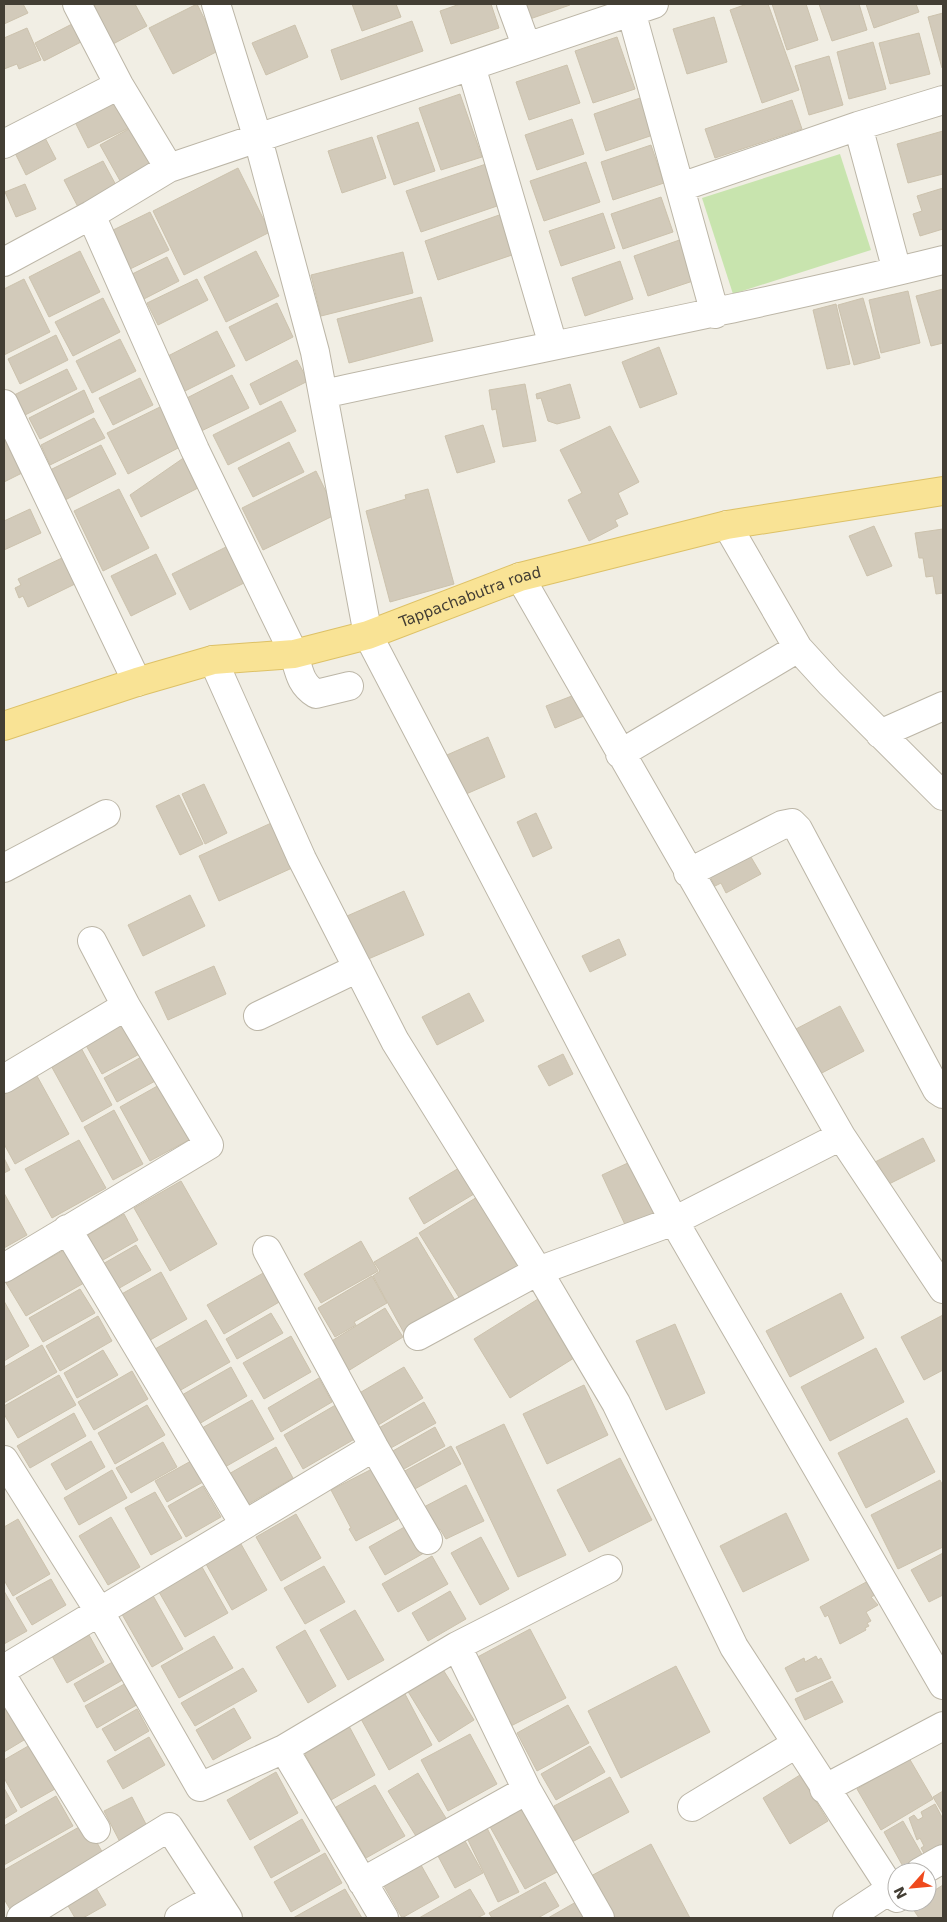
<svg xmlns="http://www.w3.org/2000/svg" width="947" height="1922" font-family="'DejaVu Sans',sans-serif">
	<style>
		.green { fill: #c8e4ae }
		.building { fill: #d2caba; stroke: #ccc2ad }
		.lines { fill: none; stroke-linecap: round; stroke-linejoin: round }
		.minor-casing { stroke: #bcb6a7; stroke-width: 30 }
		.major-casing { stroke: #ddc166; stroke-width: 30 }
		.minor { stroke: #fff; stroke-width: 28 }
		.major { stroke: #f9e395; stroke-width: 28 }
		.labels { text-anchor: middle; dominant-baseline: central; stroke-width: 4.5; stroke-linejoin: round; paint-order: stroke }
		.street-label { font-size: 15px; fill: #433e34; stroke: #fff }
	</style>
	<rect width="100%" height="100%" fill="#f1eee4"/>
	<path class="green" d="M840 154 871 250 733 294 702 198Z"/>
	<path class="building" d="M4 4H23L28 13 4 24Z
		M97 4H135L147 26 113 44 93 6Z
		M197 4 220 50 173 74 149 28Z
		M352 4H396L401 17 362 31Z
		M460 4H491L499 28 451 44 440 11Z
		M521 4H570V5L527 20Z
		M747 4H768L799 90 762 103 730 10Z
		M772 4H806L818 40 787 50Z
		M819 4H859L867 30 832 41Z
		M866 4H916L919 12 874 28Z
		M943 13V68H942L928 17Z
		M714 17 727 62 687 74 673 29Z
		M412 21 423 51 341 80 331 50Z
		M72 24 81 42 44 61 35 43Z
		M295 25 308 57 266 75 252 43Z
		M27 28 41 60 19 69 17 64 4 69V38Z
		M919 33 930 74 890 84 879 43Z
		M617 37 635 89 593 103 575 51Z
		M873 42 886 89 849 99 837 52Z
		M829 56 843 105 809 115 795 66Z
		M567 65 580 103 529 120 516 82Z
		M117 94 133 126 88 148 72 116Z
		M460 94 482 157 441 170 419 108Z
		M643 97 656 134 606 151 594 114Z
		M792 100 802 129 715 158 705 129Z
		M572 119 584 154 537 170 525 135Z
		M418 122 435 171 394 185 377 136Z
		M134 126 157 167 123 186 100 145Z
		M943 131V174L908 183 897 144Z
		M43 134 56 159 26 175 13 149Z
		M372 137 386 178 342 193 328 151Z
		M651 145 664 183 613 200 601 162Z
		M103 161 117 187 78 207 64 180Z
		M586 162 600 202 544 221 530 181Z
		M489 163 503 204 421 232 406 191Z
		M238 168 270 232 184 275 153 211Z
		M25 184 36 209 16 217 5 192Z
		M943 188V229L920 236 913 214 922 211 917 196Z
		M661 197 673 232 623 249 611 214Z
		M150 212 169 250 126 271 107 233Z
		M505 213 518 253 438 280 425 241Z
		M603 213 615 248 561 266 549 231Z
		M688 237 702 278 648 296 634 256Z
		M80 251 100 292 49 317 29 277Z
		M256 251 279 296 226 322 204 277Z
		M403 252 413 293 321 316 311 275Z
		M167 257 179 281 140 301 128 276Z
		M620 261 633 299 585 316 572 278Z
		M24 279 50 332 4 355V289Z
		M197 279 208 300 158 325 147 303Z
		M943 289V343L931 346 916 296Z
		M908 291 920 343 881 353 869 300Z
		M421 297 433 341 349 363 337 319Z
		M103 298 120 332 73 356 55 322Z
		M863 298 880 358 854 365 838 305Z
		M277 303 293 337 246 361 229 327Z
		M836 304 850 364 827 369 813 310Z
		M217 331 235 366 181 393 164 358Z
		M56 335 68 360 20 384 8 359Z
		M120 339 136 371 92 393 76 361Z
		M659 347 677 394 640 408 622 362Z
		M297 360 308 381 260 405 250 384Z
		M67 369 77 389 23 416 14 395Z
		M232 375 249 408 195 434 179 402Z
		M140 378 153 405 113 425 99 398Z
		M525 384 536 441 503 447 496 409 492 410 489 390Z
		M570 384 580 418 557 424 548 421 541 398 537 399 536 394Z
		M84 390 94 412 40 439 29 418Z
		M281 401 296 431 228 465 213 435Z
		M162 406 182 446 128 474 107 433Z
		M94 418 105 438 50 465 41 445Z
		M4 424 32 468 4 482Z
		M483 425 495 462 457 473 445 436Z
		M610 426 639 482 618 493 628 514 615 520 618 526 589 541 568 500 582 493 560 450Z
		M289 442 304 472 253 497 238 468Z
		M101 445 116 474 65 500 50 470Z
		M195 450 202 486 141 517 130 495Z
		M316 471 337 514 263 550 242 508Z
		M119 489 149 548 103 571 74 511Z
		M428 489 454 584 390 602 366 511 406 499 405 495Z
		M30 509 41 533 4 550V521Z
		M874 526 892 566 867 576 849 536Z
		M943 529V593L936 594 933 576 926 577 923 558H919L915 533Z
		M230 545 248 581 190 610 172 574Z
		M156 554 176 594 131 616 111 576Z
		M64 557 77 583 28 607 23 596 19 598 15 588 21 585 18 579Z
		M577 694 591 713 555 728 546 706Z
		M488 737 505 777 457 798 440 758Z
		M204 784 227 833 205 844 182 794Z
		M179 795 203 844 180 855 156 806Z
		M536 813 552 848 533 857 517 822Z
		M280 819 301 864 219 901 199 856Z
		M748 852 761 874 726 893 721 883 715 886 708 873Z
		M404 891 424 935 366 960 347 916Z
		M190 895 205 926 143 956 128 925Z
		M619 939 626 955 590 972 582 956Z
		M214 966 226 994 168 1020 155 992Z
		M469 993 484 1021 437 1045 422 1017Z
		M840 1006 864 1051 818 1075 794 1030Z
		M128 1016 147 1050 102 1074 83 1040Z
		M80 1046 112 1105 82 1122 49 1062Z
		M563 1054 573 1074 549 1086 538 1066Z
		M143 1056 157 1080 117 1102 104 1078Z
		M37 1076 69 1134 15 1164 4 1144V1094Z
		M168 1080 198 1135 150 1161 120 1107Z
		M114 1110 143 1164 113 1180 84 1127Z
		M923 1138 935 1161 883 1187 871 1164Z
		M79 1140 106 1188 52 1218 25 1169Z
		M4 1158 10 1170 4 1173Z
		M630 1162 655 1216 627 1229 602 1175Z
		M459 1168 474 1194 424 1224 409 1198Z
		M181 1181 217 1244 170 1271 134 1208Z
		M4 1193 27 1235 4 1248Z
		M482 1194 528 1267 465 1307 419 1233Z
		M124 1214 138 1240 96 1264 81 1239Z
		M417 1237 456 1302 404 1333 373 1276 380 1271 374 1262Z
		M361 1241 378 1271 321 1303 304 1274Z
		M136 1245 151 1270 109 1294 94 1269Z
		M64 1250 84 1283 26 1316 6 1283Z
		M161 1272 187 1319 145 1343 118 1296Z
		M265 1272 281 1301 224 1334 207 1305Z
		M372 1276 387 1303 354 1322 356 1325 335 1337 318 1308Z
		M80 1289 95 1313 43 1342 29 1318Z
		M841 1293 864 1338 790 1377 766 1331Z
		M546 1294 582 1353 510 1398 474 1339Z
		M4 1301 29 1346 4 1361Z
		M385 1308 403 1337 348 1371 330 1342Z
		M271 1313 283 1333 237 1359 226 1339Z
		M943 1315V1370L924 1380 901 1337Z
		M98 1316 112 1341 60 1371 46 1346Z
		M206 1320 230 1362 172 1395 148 1353Z
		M675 1324 705 1393 666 1410 636 1341Z
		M291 1336 311 1372 264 1399 243 1363Z
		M42 1345 57 1372 4 1403V1367Z
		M876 1348 904 1402 830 1441 801 1387Z
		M103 1350 118 1375 77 1398 64 1373Z
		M231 1367 247 1396 192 1428 175 1399Z
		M404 1367 423 1398 375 1427 356 1395Z
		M132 1371 148 1399 94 1430 78 1402Z
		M59 1375 76 1405 18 1438 4 1414V1406Z
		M319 1378 332 1402 281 1432 268 1408Z
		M584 1385 608 1435 547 1464 523 1414Z
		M252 1400 274 1439 225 1467 202 1428Z
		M424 1402 436 1423 389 1449 377 1429Z
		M339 1403 358 1437 303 1469 284 1435Z
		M147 1405 165 1435 115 1464 98 1433Z
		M74 1413 86 1436 30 1468 17 1446Z
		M907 1418 935 1472 866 1508 838 1453Z
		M504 1424 566 1555 518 1577 456 1447Z
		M435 1427 445 1446 395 1474 384 1456Z
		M91 1441 105 1467 66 1490 51 1464Z
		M163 1442 177 1467 131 1493 116 1468Z
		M451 1446 461 1464 411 1491 401 1473Z
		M276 1447 293 1478 245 1506 227 1475Z
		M200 1456 212 1477 167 1502 155 1481Z
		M620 1458 652 1520 589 1552 557 1490Z
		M372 1469 398 1519 356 1541 349 1529 351 1528 331 1490Z
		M112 1470 127 1498 79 1525 64 1498Z
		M940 1480 943 1486V1547L898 1569 871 1515Z
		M466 1485 484 1521 446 1539 440 1529 437 1531 422 1508Z
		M203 1486 221 1517 186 1537 168 1506Z
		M155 1492 182 1538 151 1555 125 1508Z
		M786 1513 809 1560 743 1592 720 1546Z
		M296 1514 321 1558 281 1581 256 1537Z
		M111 1517 140 1567 108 1585 79 1536Z
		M18 1519 50 1574 13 1596 4 1580V1527Z
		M408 1525 424 1553 385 1575 369 1547Z
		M481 1537 509 1589 480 1605 451 1553Z
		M241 1544 267 1590 232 1610 206 1564Z
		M943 1553V1595L929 1602 911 1570Z
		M432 1556 448 1584 398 1612 382 1584Z
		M324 1566 345 1602 305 1624 284 1588Z
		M202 1567 228 1613 185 1637 159 1592Z
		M51 1579 66 1605 32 1625 16 1598Z
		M870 1580 877 1594 871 1597 878 1605 866 1612 871 1621 867 1623 869 1626 865 1628 866 1630 840 1644 828 1615 825 1617 820 1607Z
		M4 1591 27 1631 4 1644Z
		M450 1591 466 1619 428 1641 412 1613Z
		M151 1592 183 1649 152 1667 119 1609Z
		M355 1610 384 1660 348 1680 320 1630Z
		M530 1629 566 1698 505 1729 470 1661Z
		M305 1630 336 1686 308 1703 276 1647Z
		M89 1635 104 1662 67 1683 52 1656Z
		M214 1636 233 1668 179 1698 161 1666Z
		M816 1656 818 1660 821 1658 831 1678 797 1692 785 1668 804 1658 805 1662Z
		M116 1660 126 1678 84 1702 74 1684Z
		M439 1663 474 1720 439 1742 404 1685Z
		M676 1666 710 1732 621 1778 588 1711Z
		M243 1668 257 1691 195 1726 181 1703Z
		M832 1681 843 1702 805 1720 795 1699Z
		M128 1682 140 1703 97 1728 85 1706Z
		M405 1694 432 1745 389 1770 361 1719Z
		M4 1704 24 1740 4 1752Z
		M568 1705 589 1743 537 1771 517 1733Z
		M234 1708 251 1738 213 1760 196 1730Z
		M137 1709 149 1731 115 1751 102 1729Z
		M349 1726 375 1775 331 1800 303 1751Z
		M470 1734 497 1784 448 1811 421 1760Z
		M149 1737 165 1765 123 1789 107 1761Z
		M30 1745 55 1789 21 1808 4 1778V1760Z
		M590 1746 605 1772 556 1800 541 1774Z
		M909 1758 933 1799 881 1830 857 1789Z
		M276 1772 298 1813 250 1840 227 1800Z
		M418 1773 449 1823 419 1841 388 1791Z
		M800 1775 828 1821 790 1844 763 1798Z
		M610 1777 629 1812 572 1842 554 1806Z
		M375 1785 405 1836 366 1858 336 1807Z
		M4 1788 17 1811 4 1819Z
		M943 1791V1814L933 1797Z
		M56 1796 73 1826 4 1865V1826Z
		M132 1797 149 1830 121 1844 104 1811Z
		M935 1804 943 1819V1853L928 1861 921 1848 924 1846 920 1838 917 1840 909 1818 914 1815 918 1820 923 1817 921 1812Z
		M521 1807 557 1872 525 1889 489 1825Z
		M302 1819 320 1851 271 1878 254 1847Z
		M903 1821 928 1865 916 1872H906L884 1832Z
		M86 1823 105 1857 11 1911 4 1899V1870Z
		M487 1828 519 1892 498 1902 467 1838Z
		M465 1841 483 1873 455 1888 438 1856Z
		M651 1844 690 1918H610L589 1877Z
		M325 1853 342 1883 291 1912 274 1882Z
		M421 1865 439 1897 402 1918 384 1886Z
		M92 1881 106 1905 83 1918H75L63 1897Z
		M545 1882 559 1906 538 1918H492L489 1913Z
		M943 1885V1918H919L911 1906 917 1902H927V1895Z
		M345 1889 362 1918H293Z
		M470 1889 485 1914 477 1918H419Z
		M576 1902 585 1918H548Z"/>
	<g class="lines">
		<g class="minor-casing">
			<path id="minor" d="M77 4 119 85 169 168
				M216 4 258 139 315 352 368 635 674 1221 943 1685
				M511 4 526 45
				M631 11 715 314
				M471 66 553 345
				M858 126 897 271
				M4 144 119 85
				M681 187 858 126 943 100
				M91 215 195 450 294 654C299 671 300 684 316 694L349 686
				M4 262 91 215 169 168 654 4
				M323 394C530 349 738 311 943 260
				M4 404 137 682
				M727 525 798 648 830 683 943 796
				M520 577 841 1136 943 1289
				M213 660 302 859 395 1041 538 1271 616 1403 734 1647 897 1898
				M880 734 943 706
				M620 754 798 648
				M4 868 106 814
				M688 873 782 825 792 823 798 829 937 1090 943 1094
				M258 1016 358 968
				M4 1079 126 1006
				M67 1229 244 1524
				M267 1250 374 1447 428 1540
				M4 1268 209 1145 126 1006 92 941
				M418 1336 538 1271 674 1221 841 1136
				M4 1460 99 1611 200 1787 284 1749 457 1646 608 1569
				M457 1646 527 1790 600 1918
				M4 1669 374 1447
				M4 1679 96 1829
				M284 1749 384 1918
				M824 1789 943 1726
				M692 1807 796 1744
				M920 1872 943 1859
				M362 1882 527 1790
				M21 1918 169 1827 228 1918
				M179 1918 215 1898
				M847 1918 897 1885"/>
		</g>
		<g class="major-casing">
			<g id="major">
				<path id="s1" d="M4 726 137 682 213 660 294 654 368 635 520 577 727 525 943 491"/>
			</g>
		</g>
		<use href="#minor" class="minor"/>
		<use href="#major" class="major"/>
	</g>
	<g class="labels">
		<g class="street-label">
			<text stroke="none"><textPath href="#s1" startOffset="486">Tappachabutra road</textPath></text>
		</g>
	</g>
	<rect width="947" height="1922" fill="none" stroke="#433e34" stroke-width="10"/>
	<g transform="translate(912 1887) rotate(243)"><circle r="24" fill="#ffffff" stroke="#b4b2ae"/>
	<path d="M0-4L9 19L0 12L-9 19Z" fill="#ef4a1d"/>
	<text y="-8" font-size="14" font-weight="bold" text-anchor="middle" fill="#433e34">N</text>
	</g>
</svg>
